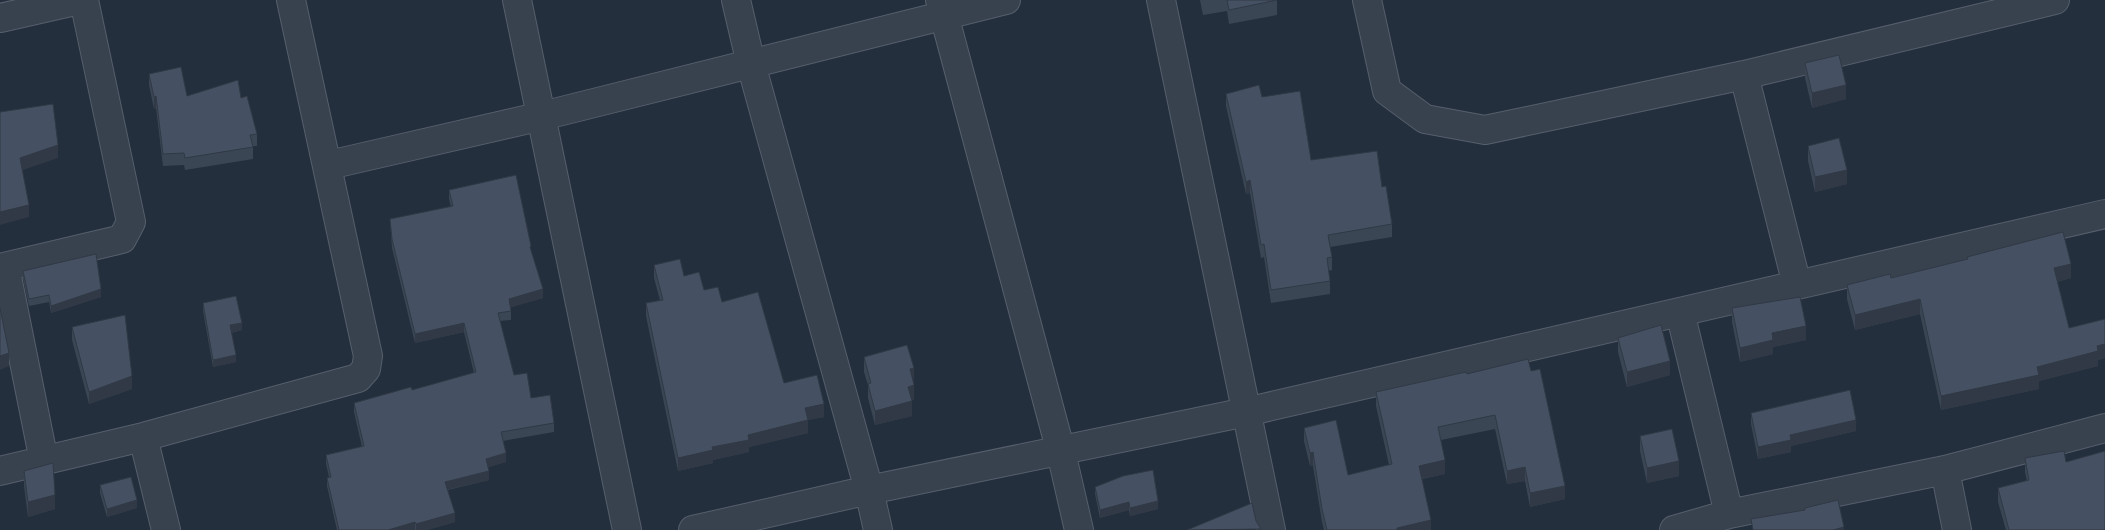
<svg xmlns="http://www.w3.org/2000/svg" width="2105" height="530" font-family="Quicksand,sans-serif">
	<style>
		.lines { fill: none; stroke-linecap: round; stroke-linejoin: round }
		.minor-casing { stroke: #565f6c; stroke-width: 30 }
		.minor { stroke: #38414e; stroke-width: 28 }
		.wall { fill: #3b4654 }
		.shaded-wall { fill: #303945 }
		.building { fill: #455162; stroke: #303945 }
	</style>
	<rect width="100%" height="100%" fill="#242f3e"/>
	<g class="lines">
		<g class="minor-casing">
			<path id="minor" d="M517 0 627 530
				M736 0 751 64 869 490 878 530
				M940 0 1061 452 1079 530
				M1161 0 1271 530
				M1367 0 1387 91 1425 119 1485 130 1744 75 2055 0
				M0 18 79 0
				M1744 75 1797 285
				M329 165 542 116 1006 0
				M5 267 44 461
				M0 268 122 239 131 222 84 0
				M1680 312 1729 514
				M143 437 166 530
				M1945 470 1957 530
				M0 471 143 437 358 378 366 369 368 356 291 0
				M693 530 869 490 1246 412 2105 214
				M1674 530 1729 514 1945 470 2105 428"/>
		</g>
		<use href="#minor" class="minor"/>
	</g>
	<path class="wall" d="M1200 0H1277V15L1229 24 1227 11 1203 15Z
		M1805 63 1846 99 1812 108 1805 78Z
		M149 74 187 96 241 98 257 134V146H253V159L185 170 184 165 163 166 156 108 154 109 149 85Z
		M1226 94 1262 97 1311 160 1382 187 1392 224V237L1330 247 1332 257V270L1328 271 1330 281V294L1271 303 1264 257 1261 258 1250 193 1246 194 1226 106Z
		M1808 146 1847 184 1815 192 1808 161Z
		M449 190 531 253 543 298 511 307V320L500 321 514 375 531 398 554 423V432L503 441 506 462 488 467 489 480 448 490 455 522 427 530H337L327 486V478L329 477 326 464V455L362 447 354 412V403L412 390 474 373 464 332 415 343 392 248 390 219 451 207 449 199Z
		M1967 257 2071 278 2057 282 2069 328 2105 319V358L2098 360V366L2039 381V389L1941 410 1920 314 1855 330 1847 299V285L1891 278 1967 259Z
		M654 265 684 276 722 302 784 383 824 417 808 420V433L749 447V452L713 460V463L678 471 646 316V303L660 300 654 278Z
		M23 271 101 297 51 313 49 302 29 306 23 279Z
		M203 303 242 330 231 333 236 362 213 367 203 311Z
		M1732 308 1806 340 1773 347V354L1740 362 1732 322Z
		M72 327 132 389 89 404 72 340Z
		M1618 338 1670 375 1627 387 1618 352Z
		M864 357 914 382V399L912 400V416L875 425 868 398V385L864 372Z
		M1467 374 1565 499 1530 507 1525 481 1507 484 1495 429 1441 440 1445 474 1422 479 1431 530H1324L1322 522 1313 466H1310L1304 441V428L1348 475 1389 465 1376 406V392Z
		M1751 413 1856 431 1791 446V452L1758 459 1751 424Z
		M1640 436 1679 476 1647 483 1640 451Z
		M2025 458 2066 462 2105 530H2006L1998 502V488L2027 481 2025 472Z
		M24 471 55 509 28 517 24 486Z
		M100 485 137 508 107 517 100 493Z
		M1095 487 1158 509 1130 516 1129 510 1100 518 1095 494Z"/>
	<path class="shaded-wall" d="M1846 85V99L1812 108V93Z
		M156 96V108L154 109V97Z
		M58 145V158L20 171V158Z
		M1847 170V184L1815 192V177Z
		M1250 180V193L1246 194V182Z
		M29 205V217L0 225V212Z
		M2071 264V278L2054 283V268Z
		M101 289V297L51 313V306Z
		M543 289V298L509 308V299Z
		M1920 299V314L1855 330V315Z
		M242 323V330L230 333V325Z
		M464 323V332L415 343V334Z
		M1806 326V340L1773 347V354L1740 362V348L1772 333Z
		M2105 344V358L2098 360V366L2039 381V389L1941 410V396L2037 367 2097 346Z
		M9 353V366L0 370V356Z
		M236 355V362L213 367V360Z
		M1670 361V375L1627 387V372Z
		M914 368V383L910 369Z
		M132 376V389L89 404V392Z
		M914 385V399L908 401V387Z
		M912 401V416L875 425V411Z
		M824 404V417L808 420V433L749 447V452L713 460V463L678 471V458L748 435 805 408Z
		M1856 420V431L1791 446V452L1758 459V447L1790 435Z
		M1313 452V466H1310V453Z
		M506 453V462L486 468V459Z
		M1445 460V474L1419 479V466Z
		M1679 461V476L1647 483V468Z
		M1525 467V481L1507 484V471Z
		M489 471V480L445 490V482Z
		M1565 486V499L1530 507V493Z
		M55 495V509L28 517V502Z
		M137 500V508L107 517V509Z
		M1158 501V509L1130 516V508Z
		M1129 502V510L1100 518V510Z
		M455 513V522L427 530H416V524Z
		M1431 520V530H1397V528Z
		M415 522V530H388Z
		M1844 527V530H1833Z"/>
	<path class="building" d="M1227 0H1277L1229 10Z
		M1839 55 1846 85 1812 93 1805 63Z
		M181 67 187 96 238 80 241 98 247 96 257 134 250 135 253 147 185 158 184 153 163 154 156 96 154 97 149 74Z
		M1259 85 1262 97 1300 91 1311 160 1377 151 1382 187 1386 186 1392 224 1328 235 1332 257 1327 258 1330 281 1271 290 1264 244 1261 245 1250 180 1246 182 1226 94Z
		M53 104 58 145 20 158 29 205 0 212V112Z
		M1839 138 1847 170 1815 177 1808 146Z
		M516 175 531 246 530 247 543 289 509 299 511 311 498 313 514 375 527 373 531 398 550 395 554 423 501 432 506 453 486 459 489 471 445 482 455 513 416 524 415 522 388 530H339L327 478 331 477 326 455 364 446 354 403 411 387 412 390 476 372 464 323 415 334 392 239 390 219 453 206 449 190Z
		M2063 232 2071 264 2054 268 2069 328 2105 319V344L2097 346 2098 351 2037 367 2039 375 1941 396 1920 299 1855 315 1847 285 1890 274 1891 278 1968 259 1967 257Z
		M96 254 101 289 51 306 49 295 29 299 23 271Z
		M680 259 684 276 699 272 704 290 718 287 722 302 758 292 784 383 817 375 824 404 805 408 808 420 748 435 749 440 712 447 713 450 678 458 646 303 663 300 654 265Z
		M236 296 242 323 230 325 236 355 213 360 203 303Z
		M1800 297 1806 326 1772 333 1773 340 1740 348 1732 308Z
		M0 308 9 353 0 356Z
		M125 315 132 376 89 392 72 327Z
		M1661 325 1670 361 1627 372 1618 338Z
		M907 345 914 368 910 369 914 385 908 387 912 401 875 411 868 384 871 383 864 357Z
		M1528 359 1531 371 1540 369 1565 486 1530 493 1525 467 1507 471 1495 415 1438 427 1445 460 1419 466 1431 520 1397 528V530H1327L1322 509 1313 452 1310 453 1304 428 1336 420 1348 475 1392 464 1376 392 1466 372 1467 374Z
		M1850 390 1856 420 1790 435 1791 440 1758 447 1751 413Z
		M1672 429 1679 461 1647 468 1640 436Z
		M2064 451 2066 462 2105 451V530H2009L1998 488 2029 480 2025 458Z
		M53 463 55 495 28 502 24 471Z
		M1153 470 1158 501 1130 508 1129 502 1100 510 1095 487 1123 476Z
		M131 477 137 500 107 509 100 485Z
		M1838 500 1844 527 1833 530H1753L1751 519 1805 510V508Z
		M1252 503 1256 521 1261 529 1187 530Z"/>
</svg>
